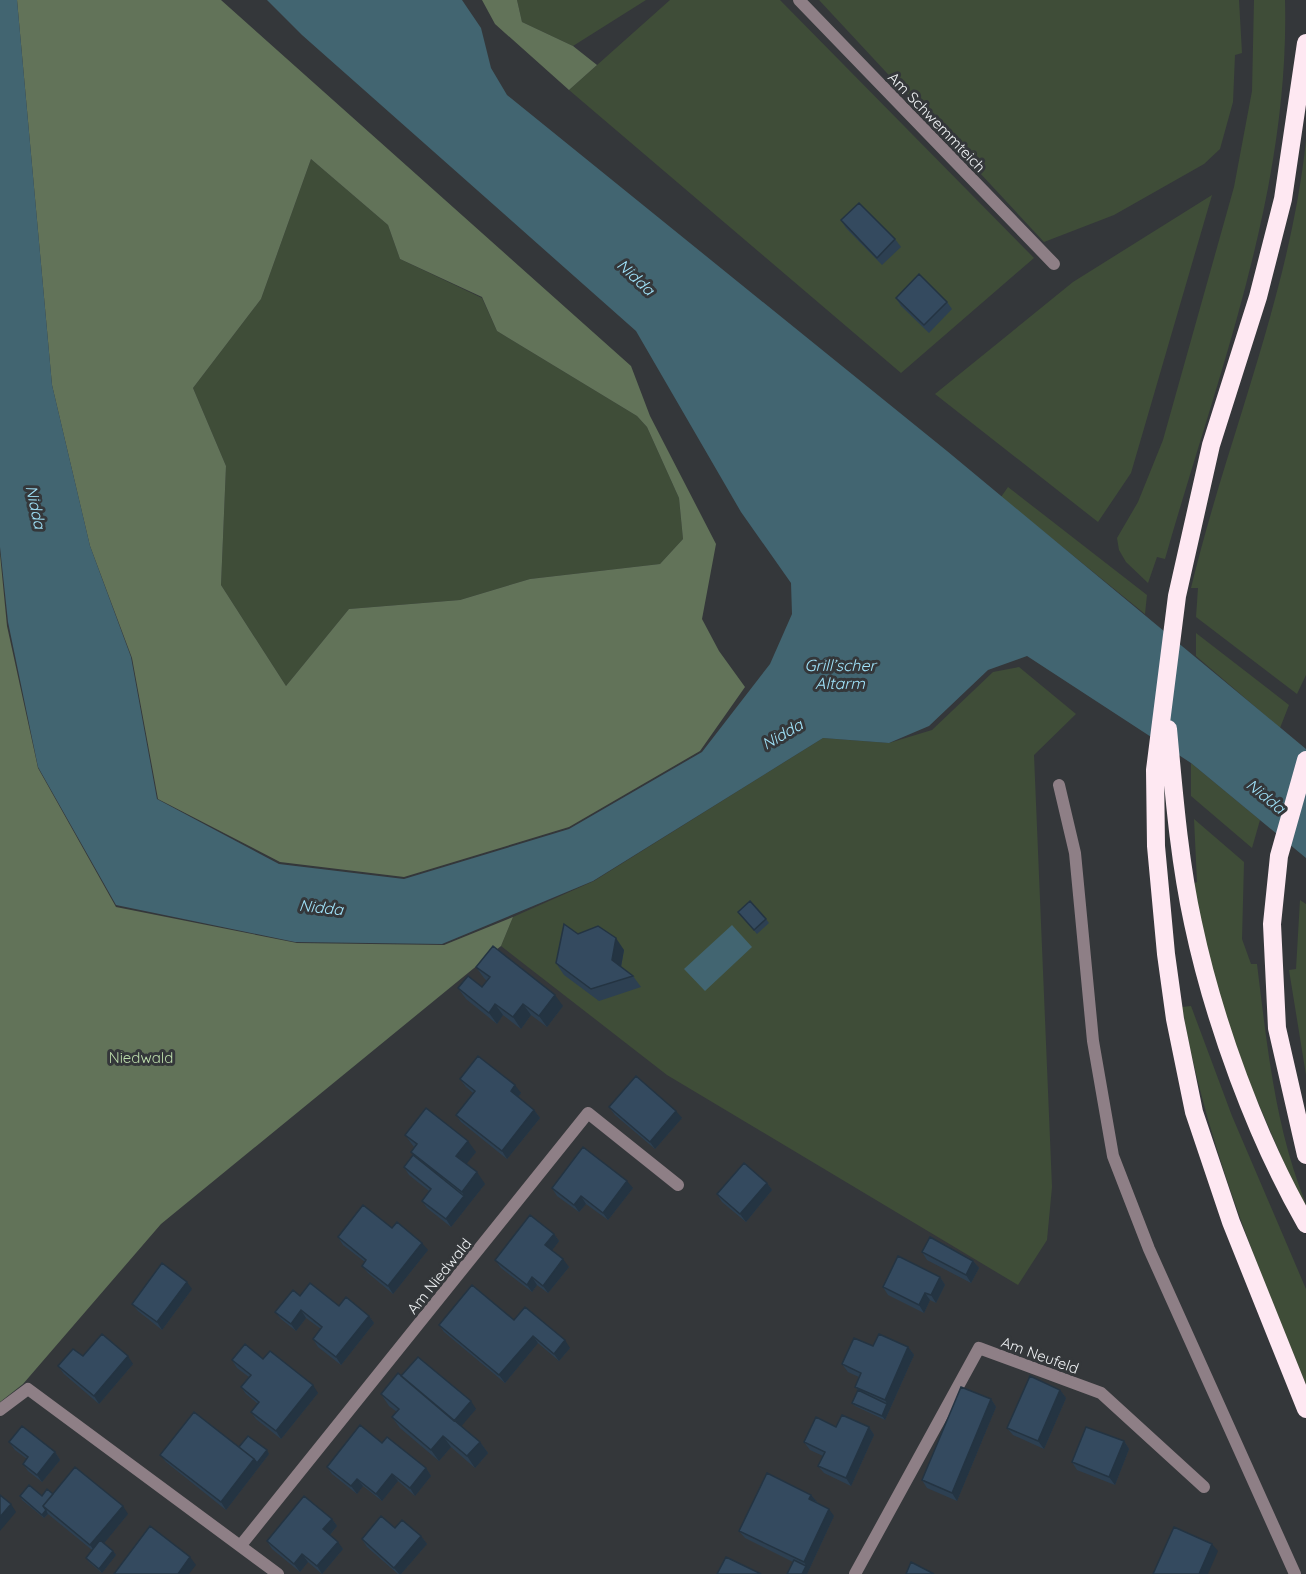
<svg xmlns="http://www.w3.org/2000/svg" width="1306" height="1574" font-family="Quicksand,sans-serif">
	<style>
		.green { fill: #3f4d38 }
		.forest { fill: #627359; fill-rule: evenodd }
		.water { fill: #426571 }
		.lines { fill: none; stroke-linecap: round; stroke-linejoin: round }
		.lane { stroke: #8e7f86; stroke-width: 12 }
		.street { stroke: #8e7f86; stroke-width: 12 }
		.highway { stroke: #fee8f2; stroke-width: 18 }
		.wall { fill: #2d4052 }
		.shaded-wall { fill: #243442 }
		.building { fill: #344a5f; stroke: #243442; stroke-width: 1.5 }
		.labels { text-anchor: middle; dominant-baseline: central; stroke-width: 6; stroke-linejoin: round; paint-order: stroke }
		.street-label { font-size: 15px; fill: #f0f3f5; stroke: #34373a }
		.park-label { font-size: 15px; fill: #bdddac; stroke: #34373a }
		.water-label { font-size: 16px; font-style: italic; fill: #a1e4fb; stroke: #34373a }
	</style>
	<rect width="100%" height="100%" fill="#34373a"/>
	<path class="green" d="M517 0H646L573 46 522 22Z
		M670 0H780L1034 258 901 373 569 90Z
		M819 0H1239L1242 53 1235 55 1233 102 1220 149 1204 164 1114 215 1044 242Z
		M1254 0H1285C1290 192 1217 376 1165 559L1157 557 1148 583 1126 562 1119 550 1117 538 1138 502 1163 440 1234 187 1252 91Z
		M1306 140V675L1297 694 1196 617 1198 588H1191C1227 438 1290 294 1306 140Z
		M311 159 388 225 400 259 482 298 497 331 637 416 647 427 679 498 683 539 660 564 530 579 460 600 349 609 286 686 221 585 226 466 193 388 261 299Z
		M1212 195 1131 473 1098 522 935 394 1073 282Z
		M1008 487 1147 595 1145 614 1001 497Z
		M1196 633 1289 705 1280 728 1196 656Z
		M1019 667 1076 714 1034 755 1052 1187 1047 1240 1018 1285 667 1075 501 946 513 917 594 881 823 738 889 743 932 730 993 672Z
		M1191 763 1260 820 1252 848 1191 796Z
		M1194 819 1244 862 1242 939 1251 964H1257C1267 1044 1275 1128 1306 1204L1303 1207 1250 1084 1216 991 1191 885 1197 882Z
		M1300 900 1306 904V1075L1289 970 1296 969Z
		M1191 1006 1232 1116 1306 1289V1385C1255 1261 1205 1139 1182 1007Z"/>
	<path class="forest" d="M17 0H221L631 366 650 416 716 544 702 619 719 651 745 687 700 751 569 827 404 877 280 862 158 799 132 658 90 546 52 385ZM311 159 388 225 400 259 482 297 497 331 637 416 647 427 679 498 683 539 660 564 530 579 460 600 349 609 286 686 221 585 226 466 193 388 261 299Z
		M482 0H517L522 22 573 46 597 65 569 90 495 24Z
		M0 554 7 626 38 768 116 907 297 943 444 945 513 917 501 946 161 1224 23 1384 0 1402Z"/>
	<path class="water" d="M0 0H17L52 385 90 546 131 657 157 799 279 864 404 879 569 829 702 752 770 664 792 614 791 583 741 512 636 331 302 35 267 0H462L481 28 491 68 507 95 947 451 1306 749V858L1191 763 1027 656 988 670 929 726 889 743 823 738 593 881 442 944 295 942 116 905 38 767 8 622 0 547Z
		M732 925 752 947 705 991 684 969Z"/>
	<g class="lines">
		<path class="lane" d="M799 0 1054 264
			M1059 785 1075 853 1093 1041 1113 1156 1149 1249 1295 1574"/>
		<path class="street" d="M0 1410 28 1389 278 1574
			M241 1545 588 1113 678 1185
			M855 1574 979 1348 1101 1393 1204 1487"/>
		<path class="highway" d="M1306 43 1283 199 1258 297 1211 445 1177 596 1155 770 1156 846 1166 954 1175 1019 1194 1112 1231 1222 1306 1409
			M1168 729C1174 794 1179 859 1193 923 1214 1022 1256 1137 1306 1224
			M1306 760 1279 856 1272 924 1277 1028 1306 1155"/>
	</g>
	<path class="wall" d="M841 220 895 239 901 247 882 265 846 228Z
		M896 298 947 302 952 309 929 333 901 306Z
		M738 912 766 919 769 923 757 934Z
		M578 934 624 950 621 967 633 976 641 987 599 1001 564 975 556 963Z
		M476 967 563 1006 547 1027 531 1015 521 1029 503 1015 497 1024 466 999 458 988 482 987 487 981 484 978Z
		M460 1079 521 1093 518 1097 534 1110 540 1118 507 1159 461 1122 456 1115 473 1093 466 1087Z
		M609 1107 682 1118 655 1149 615 1115Z
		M405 1135 476 1152 466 1164 485 1184 451 1227 427 1208 422 1201 429 1191 409 1175 404 1167 413 1155 411 1152 414 1147Z
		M767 1183 772 1190 746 1222 722 1202 717 1194Z
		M552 1188H633L608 1220 586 1204 579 1212 557 1196Z
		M392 1228 428 1250 393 1294 368 1273 362 1266 365 1262 343 1245 338 1237Z
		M554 1234 559 1241 552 1250 569 1267 548 1293 537 1285 532 1292 501 1268 495 1260Z
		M922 1252 973 1261 979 1268 971 1283 927 1260Z
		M940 1277 945 1285 936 1303 930 1300 924 1313 888 1295 883 1287Z
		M192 1289 162 1330 138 1311 132 1304Z
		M300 1296 369 1316 374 1323 341 1365 318 1347 313 1339 321 1329 306 1318 296 1331 281 1319 275 1312Z
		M514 1320 570 1348 559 1361 538 1343 505 1383 444 1332 439 1325Z
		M873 1346 908 1347 914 1355 885 1420 855 1406 852 1403 858 1390 855 1387 859 1377 848 1372 842 1364Z
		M83 1356 133 1364 99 1404 64 1374 58 1366Z
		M263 1359 318 1393 281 1439 256 1419 251 1412 258 1404 246 1394 241 1387 249 1377 237 1368 232 1360Z
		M1060 1390 1066 1398 1044 1449 1013 1435 1007 1428Z
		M381 1394 476 1409 461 1426 480 1442 488 1453 475 1468 451 1447 439 1461 400 1428 392 1417 397 1412 389 1406Z
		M991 1399 996 1407 957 1501 927 1488 922 1480Z
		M836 1427H869L874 1435 851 1486 824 1473 818 1466 823 1456 810 1450 804 1442Z
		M1124 1441 1129 1449 1115 1485 1077 1470 1072 1462Z
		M9 1442 55 1452 60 1460 42 1482 28 1471 23 1464 27 1459 15 1450Z
		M382 1443 426 1468 431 1476 415 1496 398 1481 382 1501 363 1486 357 1494 332 1474 327 1467Z
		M239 1447 267 1450 269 1454 226 1510 166 1462 160 1455Z
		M53 1494 128 1514 104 1543 113 1551 116 1555 102 1573 89 1562 86 1558 92 1550 48 1514 44 1518 22 1500 20 1496H42Z
		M811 1495 817 1502 834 1516 807 1574 793 1562 745 1538 739 1531Z
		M332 1519 337 1526 330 1535 343 1549 322 1574 308 1562 300 1572 272 1549 267 1541Z
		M395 1528 421 1536 427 1544 401 1574H398L367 1547 362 1539Z"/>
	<path class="shaded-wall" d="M616 938 624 950 620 972 612 960Z
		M555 995 563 1006 547 1027 539 1016Z
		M495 1004 503 1015 497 1024 489 1013Z
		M523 1004 531 1015 521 1029 513 1017Z
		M515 1085 521 1093 516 1099 511 1091Z
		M534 1110 540 1118 507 1159 502 1151Z
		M676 1111 682 1118 655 1149 650 1142Z
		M468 1141 476 1152 464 1167 456 1156Z
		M477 1172 485 1184 451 1227 446 1219 464 1196 462 1192Z
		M627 1181 633 1188 608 1220 603 1213Z
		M767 1183 772 1190 746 1222 740 1214Z
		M581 1196 586 1204 579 1212 574 1205Z
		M554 1234 559 1241 550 1253 545 1245Z
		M422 1243 428 1250 393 1294 388 1286Z
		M563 1259 569 1267 548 1293 543 1286Z
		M973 1261 979 1268 971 1283 966 1275Z
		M532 1277 537 1285 532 1292 527 1285Z
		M940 1277 945 1285 936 1303 931 1295Z
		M187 1282 192 1289 162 1330 157 1322Z
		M925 1293 930 1300 924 1313 919 1305Z
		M301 1310 306 1318 296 1331 291 1324Z
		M369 1316 374 1323 341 1365 336 1357Z
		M533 1336 538 1343 505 1383 499 1375Z
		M565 1340 570 1348 559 1361 554 1354Z
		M908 1347 914 1355 885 1420 882 1416 887 1404 885 1400Z
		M128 1356 133 1364 99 1404 94 1396Z
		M313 1385 318 1393 281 1439 276 1431Z
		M1060 1390 1066 1398 1044 1449 1038 1441Z
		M991 1399 996 1407 957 1501 952 1493Z
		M471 1401 476 1409 459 1429 453 1422Z
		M869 1427 874 1435 851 1486 846 1478Z
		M443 1436 451 1447 439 1461 431 1450Z
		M1124 1441 1129 1449 1115 1485 1109 1477Z
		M480 1442 488 1453 475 1468 467 1456Z
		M267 1450 269 1454 226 1510 221 1502 254 1459Z
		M55 1452 60 1460 42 1482 37 1475Z
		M426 1468 431 1476 415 1496 410 1488Z
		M392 1474 398 1481 382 1501 376 1494Z
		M357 1479 363 1486 357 1494 351 1486Z
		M811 1495 817 1502 809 1499Z
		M11 1504 16 1512 0 1531V1517Z
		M123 1506 128 1514 96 1553 90 1545Z
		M829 1509 834 1516 807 1574H802L806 1566 804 1562Z
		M46 1510 48 1514 44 1518 42 1515Z
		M332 1519 337 1526 328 1537 323 1529Z
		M421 1536 427 1544 401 1574H399L394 1568Z
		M338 1542 343 1549 322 1574 317 1566Z
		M1212 1544 1218 1551 1208 1574H1199Z
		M113 1551 116 1555 102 1573 99 1569Z
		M302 1554 308 1562 300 1572 294 1564Z
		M190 1557 196 1565 189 1574H178Z"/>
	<path class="building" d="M859 203 895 239 877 258 841 220Z
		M919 274 947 302 924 325 896 298Z
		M750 901 766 919 754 930 738 912Z
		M564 924 578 934 598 926 616 938 612 960 633 976 591 989 556 963Z
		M493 946 555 995 539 1016 523 1004 513 1017 495 1004 489 1013 458 988 468 976 482 987 490 977 476 967Z
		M478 1056 515 1085 511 1091 534 1110 502 1151 456 1115 475 1091 460 1079Z
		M636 1076 676 1111 650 1142 609 1107Z
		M426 1108 468 1141 456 1156 477 1172 462 1192 411 1152 417 1144 405 1135Z
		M583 1147 627 1181 603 1213 581 1196 574 1205 552 1188Z
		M413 1155 464 1196 446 1219 422 1201 431 1189 404 1167Z
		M744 1163 767 1183 740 1214 717 1194Z
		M363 1205 392 1228 397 1222 422 1243 388 1286 362 1266 366 1260 338 1237Z
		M530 1215 554 1234 545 1245 563 1259 543 1286 532 1277 527 1285 495 1260Z
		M930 1237 973 1261 966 1275 922 1252Z
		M898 1256 940 1277 931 1295 925 1293 919 1305 883 1287Z
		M162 1263 187 1282 157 1322 132 1304Z
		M310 1283 339 1306 346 1297 369 1316 336 1357 313 1339 322 1327 301 1310 291 1324 275 1312 293 1290 300 1296Z
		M472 1285 514 1320 525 1307 565 1340 554 1354 533 1336 499 1375 439 1325Z
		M102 1334 128 1356 94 1396 58 1366 73 1349 83 1356Z
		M879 1334 908 1347 885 1400 855 1387 861 1373 842 1364 854 1338 873 1346Z
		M245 1344 263 1359 270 1351 313 1385 276 1431 251 1412 259 1402 241 1387 251 1375 232 1360Z
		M418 1357 471 1401 454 1421 401 1376Z
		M398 1373 480 1442 467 1456 443 1436 431 1450 392 1417 399 1409 381 1394Z
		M1030 1376 1060 1390 1038 1441 1007 1428Z
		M961 1387 991 1399 952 1493 922 1480Z
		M858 1390 887 1404 882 1416 852 1403Z
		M194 1412 254 1459 221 1502 160 1455Z
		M842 1415 869 1427 846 1478 818 1466 825 1452 804 1442 816 1417 836 1427Z
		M360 1425 382 1443 387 1437 426 1468 410 1488 392 1474 376 1494 357 1479 351 1486 327 1467Z
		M22 1426 55 1452 37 1475 23 1464 28 1457 9 1442Z
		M1086 1427 1124 1441 1109 1477 1072 1462Z
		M248 1436 267 1450 257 1463 254 1459 239 1447Z
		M75 1467 123 1506 90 1545 43 1506Z
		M767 1473 811 1495 809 1499 829 1509 804 1562 739 1531Z
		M29 1485 42 1496 47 1489 53 1494 43 1506 46 1510 42 1515 20 1496Z
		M0 1495 11 1504 0 1517Z
		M304 1496 332 1519 323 1529 338 1542 317 1566 302 1554 294 1564 267 1541Z
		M381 1516 395 1528 402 1520 421 1536 394 1568 362 1539Z
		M150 1526 190 1557 178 1574H114Z
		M1174 1527 1212 1544 1199 1574H1153Z
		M100 1540 113 1551 99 1569 86 1558Z
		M726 1557 761 1574H717Z
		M794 1560 806 1566 802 1574H787Z
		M911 1562 934 1574H906Z"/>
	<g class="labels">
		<g class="street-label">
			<text transform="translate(937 122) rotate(46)">Am Schwemmteich</text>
			<text transform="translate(439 1276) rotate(-51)">Am Niedwald</text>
			<text transform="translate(1040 1355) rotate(20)">Am Neufeld</text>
		</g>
		<g class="park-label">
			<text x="141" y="1057">Niedwald</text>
		</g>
		<g class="water-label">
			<text transform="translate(636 277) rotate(43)">Nidda</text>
			<text transform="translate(36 507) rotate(78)">Nidda</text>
			<text x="840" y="665">Grill’scher<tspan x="840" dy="18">Altarm</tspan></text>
			<text transform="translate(782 734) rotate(-30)">Nidda</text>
			<text transform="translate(1266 796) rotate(39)">Nidda</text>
			<text transform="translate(321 907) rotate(6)">Nidda</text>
		</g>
	</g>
</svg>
